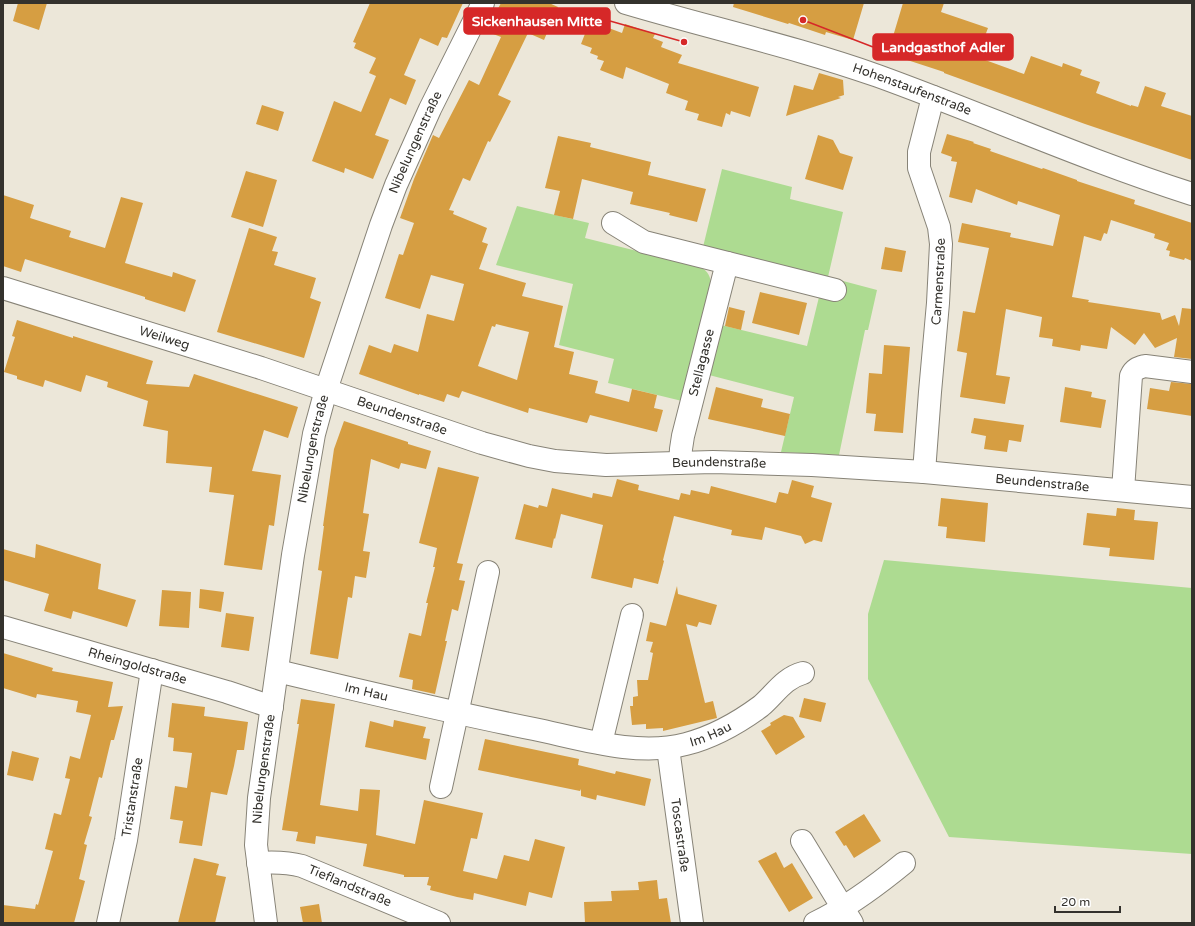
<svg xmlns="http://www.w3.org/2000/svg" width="1195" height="926" font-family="'Varela Round',sans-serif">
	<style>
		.green { fill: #addb91 }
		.building { fill: #d69e42; fill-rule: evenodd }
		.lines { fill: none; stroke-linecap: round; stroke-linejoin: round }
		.minor-casing { stroke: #878377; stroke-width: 24 }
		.minor { stroke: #fff; stroke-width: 22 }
		.labels { text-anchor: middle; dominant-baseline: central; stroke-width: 3.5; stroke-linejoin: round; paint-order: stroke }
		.street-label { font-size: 13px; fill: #34322d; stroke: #fff }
		.leader { fill: none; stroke: #d62828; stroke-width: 1.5 }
		.callout-dot { fill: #d62828; stroke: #fff; stroke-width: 1.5 }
		.callout { fill: #d62828; stroke: #d62828; stroke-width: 1.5 }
		.callout-label { font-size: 14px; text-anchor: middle; font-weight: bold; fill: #fff }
	</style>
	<rect width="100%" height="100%" fill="#ece7d9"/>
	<path class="green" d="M722 169 792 187 790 199 843 212 828 277 877 290 868 330H865L839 455 781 452 794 397 709 375 721 325 807 346 819 297 703 247Z
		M517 206 589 223 585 238 697 266C706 269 710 274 711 283L682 401 608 383 614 359 559 345 573 284 496 265Z
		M884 560 1192 588V854L949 837 868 679V614Z"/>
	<path class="building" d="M18 3H47L39 30 13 21Z
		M370 3H463L447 38 442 37 438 46 420 38 404 75 416 80 406 105 390 98 375 135 389 140 373 179 345 168 344 173 312 161 334 101 361 112 376 76 369 73 376 58 354 48 356 43 353 42Z
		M501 3H549L558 7 544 40 528 33 498 95 511 101 490 142 488 141 470 181 463 178 449 210 454 211 453 214 487 228 482 242 488 244 479 269 526 283 522 296 563 306 554 347 574 352 569 374 598 381 595 393 629 402 632 389 657 395 654 408 663 410 657 432 590 415 587 423 529 408 528 413 462 391 459 398 447 394 444 402 419 394V395L359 374 369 345 391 353 394 344 418 352 427 314 454 321 464 284 431 275 420 309 385 298 399 254 403 255 414 223 400 218 414 179 433 135 439 138 469 80 479 85 501 37 488 32 492 24 491 22ZM496 324 529 332 517 380 478 366 492 326 495 327Z
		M734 3H864L853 40 826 32 825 35 789 23 788 24 733 7Z
		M903 3H944L941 12 988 28 977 57 1010 69 1024 74 1031 56 1062 67 1063 63 1082 70 1080 75 1100 82 1096 93 1131 106V105L1138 107 1145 86 1166 93 1161 106 1192 116V160L1085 124 944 73V72L895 56V55L888 53Z
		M590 21 622 33 625 24 655 34 653 38 663 42 661 47 682 55 678 63 759 87 750 117 731 111 730 115 726 113 722 127 697 120 699 114 685 110 688 101 666 93 669 84 626 67 623 79 600 70 604 61 597 59 598 56 590 53 592 48 581 44Z
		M819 73 843 80 844 95 838 97 841 98 786 116 794 85 813 90Z
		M262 105 284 112 278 131 256 124Z
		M947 134 974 142 973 143 991 149 990 151 1042 169 1043 168 1077 180V181L1135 200 1134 204 1192 223V261L1185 258 1184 260 1169 256 1170 251 1166 250 1169 243 1154 238 1155 234 1111 220 1107 234 1104 233 1101 241 1084 236 1072 297 1089 300 1088 302 1160 313 1162 320 1175 315 1179 326 1182 308 1192 309V359L1174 357 1177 338 1155 348 1144 333 1135 345 1111 327 1107 349 1081 345 1080 351 1052 346 1053 339 1039 337 1042 317 1006 309 996 375 1010 377 1005 404 960 397 967 353 957 351 963 311 975 313 989 248 958 242 962 223 1011 233 1010 237 1053 246 1060 215 1018 201 1017 205 976 189 972 203 949 197 957 162 951 161 952 157 941 153Z
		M818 135 833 140 840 153 853 157 843 190 805 179Z
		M558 136 591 143 590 147 651 162 648 175 706 189 697 222 669 215 670 213 630 204 633 192 582 179 573 219 554 215 560 191 545 188Z
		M246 171 277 180 263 227 231 217Z
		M3 195 34 205 30 218 71 231 69 237 105 248 121 197 143 203 125 263 172 277 173 272 196 280 185 312 145 299V297L25 259 21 272 3 266Z
		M249 228 277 237 272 251 278 252 274 265 316 278 310 298 321 302 304 358 217 332Z
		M885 247 906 251 902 272 881 269Z
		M760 292 807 303 799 335 752 323Z
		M729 307 745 311 741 330 725 326Z
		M17 320 73 338V336L153 361 146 384 189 387 194 374 298 407 288 438 264 430 252 471 281 475 274 526 269 525 262 570 224 565 234 495 209 492 212 467 166 463 168 431 143 426 148 401 107 387 108 382 86 375 81 392 45 380 43 387 17 379V376L4 372 15 337 12 336Z
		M884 345 910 347 903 433 874 431 876 414 866 413 869 373 882 374Z
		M1171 382 1192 384V416L1147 409 1150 388 1169 391Z
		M716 387 763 399 761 407 790 414 785 436 708 419Z
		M1065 387 1092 392 1091 397 1106 400 1101 428 1060 422Z
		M974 418 1024 425 1021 442 1009 440 1007 452 984 449 986 436 971 433Z
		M344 421 408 442V444L431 451 426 469 401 463 399 469 371 459 363 513 369 514 363 551 370 552 366 578 355 576 352 598 348 597 338 659 310 654 322 571 318 570 324 526H323L334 449Z
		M438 467 479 477 457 563 463 564 459 580 465 581 458 611 452 609 445 641H447L435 694 412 689 413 680 399 677 409 633 421 636 428 603H426L435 567H433L437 548 419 543Z
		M617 479 639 485 638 490 679 500 681 493 690 495 691 490 709 494 711 486 776 503 779 492 788 494 792 480 814 486 811 497 832 503 822 542 814 540 805 544 801 536 765 527 762 540 731 535 732 530 674 516 663 560 664 561 658 584 634 578 632 588 591 578 603 525 561 514 555 539 554 538 552 548 515 539 524 504 538 508 539 505 547 507 552 488 592 498 593 493 612 497Z
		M941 498 988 503 985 542 946 538 947 527 938 526Z
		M1117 508 1135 510 1134 520 1158 522 1154 560 1109 556 1110 548 1083 545 1087 513 1116 516Z
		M36 544 101 564 98 589 136 600 127 627 73 611 71 619 44 611 49 594 3 580V549L35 558Z
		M677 586 678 594 717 605 711 625 699 622 697 627 686 624 705 703 713 701 717 718 663 731V728L646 729V724L632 725 630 706H633V697L638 696 637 680H648L653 653 650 652 653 642 646 641 650 622 666 626Z
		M200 589 224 592 221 612 199 608Z
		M162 590 191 592 189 628 159 626Z
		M226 613 254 617 249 651 221 647Z
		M3 653 53 668 52 671 113 682 108 707 123 706 114 740H111L102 778 99 777 89 816 92 817 84 844 87 845 79 879 85 881 74 923H3V905L35 909 36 904 38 905 53 851 45 849 54 813 61 815 70 779 65 778 70 756 80 759 91 715 76 712 78 701 37 694 36 698 3 688Z
		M804 698 826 703 821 722 799 717Z
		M301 699 335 704 320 805 358 811 360 789 380 790 376 835 415 844 424 800 483 813 477 839 471 838 463 871 497 879 504 855 529 861 535 839 565 847 552 898 529 892 526 906 474 893 473 900 457 897 430 890 431 886 427 885 429 877H404V875L363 866 367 844 316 836 315 844 296 841 298 832 282 830 299 724H297Z
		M172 703 205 707 204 716 248 722 244 750H237L234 766 227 795 211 792 202 846 179 843 183 821 170 819 175 786 187 788 192 753 173 751 174 738 168 737Z
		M784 715 793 717 805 737 776 755 761 731 771 725 770 723Z
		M394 720 426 727 423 738 430 739 426 760 365 747 370 721 393 727Z
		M485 739 579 759 578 765 615 774 616 771 651 779 645 806 597 795 596 800 581 796V789L580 791 478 770Z
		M12 751 39 758 33 781 7 775Z
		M864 814 881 841 854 858 846 845 844 846 835 832Z
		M776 852 784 868 792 863 813 898 789 912 758 861Z
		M194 858 219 864 216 875 226 877 215 923H178Z
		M657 880 659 899 667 898 671 923H585L584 902 612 901 611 891 639 890 638 882Z
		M319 904 322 923H303L300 907Z"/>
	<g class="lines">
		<g class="minor-casing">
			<g id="minor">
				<path id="s1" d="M626 3C710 28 796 47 878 76 983 114 1085 160 1192 194"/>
				<path d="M613 223 644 242 835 290"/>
				<path id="s2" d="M3 288 261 368 482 443 529 456 555 461 606 465 713 462 812 465 924 472 1192 497"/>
				<path id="s3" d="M680 463 681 449 683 436 727 263"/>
				<path id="s4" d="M924 472 930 392 938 303 941 244 939 227 919 168V152L933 97"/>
				<path d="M1123 490 1131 376C1134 369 1138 368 1145 366L1192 372"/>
				<path id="s5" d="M3 627 227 692 272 707"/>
				<path id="s6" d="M277 671C362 691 448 712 534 729 582 739 638 757 686 744 713 737 738 723 761 706 775 694 784 678 803 673"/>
				<path d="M601 743 632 615"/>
				<path id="s7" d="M668 748 692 923"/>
				<path d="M441 787 488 572"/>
				<path d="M802 841 852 923"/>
				<path id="s8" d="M258 863C273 862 287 862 302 866L439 923"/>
				<path id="s9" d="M108 923 126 840 152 670"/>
				<path id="s10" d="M266 923 256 845 259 798 293 555 314 434 326 390 381 225 396 185 430 109 483 3"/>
				<path d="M815 923C848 907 876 886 904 863"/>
			</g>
		</g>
		<use href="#minor" class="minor"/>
	</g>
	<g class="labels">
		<g class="street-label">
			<text stroke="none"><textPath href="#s1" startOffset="299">Hohenstaufenstraße</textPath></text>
			<text stroke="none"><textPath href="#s10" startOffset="803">Nibelungenstraße</textPath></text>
			<text stroke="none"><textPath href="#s4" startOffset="191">Carmenstraße</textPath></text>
			<text stroke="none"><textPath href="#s2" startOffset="169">Weilweg</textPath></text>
			<text stroke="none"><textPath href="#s3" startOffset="103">Stellagasse</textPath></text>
			<text stroke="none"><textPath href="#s2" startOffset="419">Beundenstraße</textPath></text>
			<text stroke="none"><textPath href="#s10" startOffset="479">Nibelungenstraße</textPath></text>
			<text stroke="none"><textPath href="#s2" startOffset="743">Beundenstraße</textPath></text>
			<text stroke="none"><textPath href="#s2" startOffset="1067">Beundenstraße</textPath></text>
			<text stroke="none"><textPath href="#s5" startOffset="140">Rheingoldstraße</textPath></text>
			<text stroke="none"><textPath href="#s6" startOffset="92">Im Hau</textPath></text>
			<text stroke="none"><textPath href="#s6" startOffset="444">Im Hau</textPath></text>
			<text stroke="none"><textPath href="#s10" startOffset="155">Nibelungenstraße</textPath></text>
			<text stroke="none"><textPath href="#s9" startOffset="128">Tristanstraße</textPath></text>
			<text stroke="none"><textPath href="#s7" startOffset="88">Toscastraße</textPath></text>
			<text stroke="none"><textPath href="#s8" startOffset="96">Tieflandstraße</textPath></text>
		</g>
	</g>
	<path class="leader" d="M684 42L610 21M803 20L873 47"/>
	<g class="callout-dot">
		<circle cx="684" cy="42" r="4"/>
		<circle cx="803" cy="20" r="4"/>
	</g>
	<g class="callout">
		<rect x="464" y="8" width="146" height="26" rx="4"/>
		<rect x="873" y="34" width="140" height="26" rx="4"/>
	</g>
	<g class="callout-label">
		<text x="537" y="26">Sickenhausen Mitte</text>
		<text x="943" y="52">Landgasthof Adler</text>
	</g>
	<rect width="1195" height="926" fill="none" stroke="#34322d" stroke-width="8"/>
	<path d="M1055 906v6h65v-6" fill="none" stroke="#34322d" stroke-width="2"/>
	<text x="1061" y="906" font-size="12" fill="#34322d" stroke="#ffffff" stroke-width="3" paint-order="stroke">20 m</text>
</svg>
